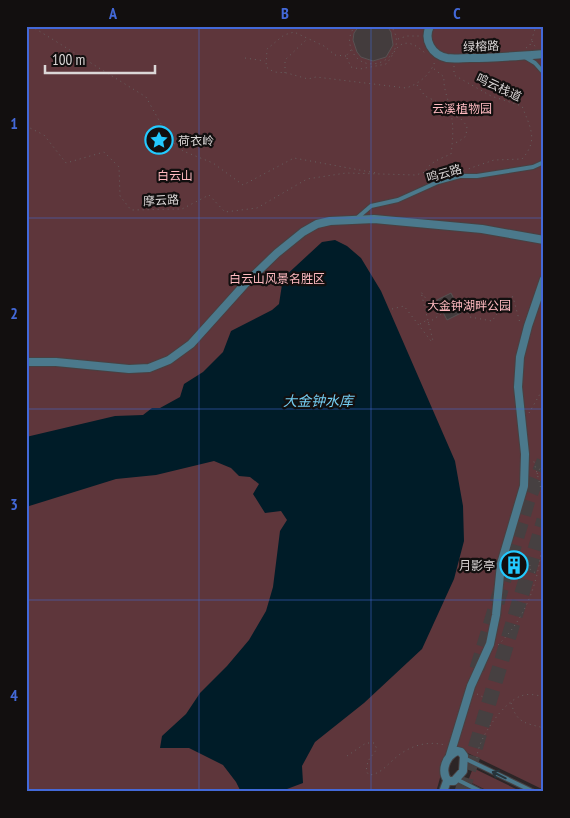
<svg xmlns="http://www.w3.org/2000/svg" width="570" height="818" font-family="'PT Sans Narrow','Noto Sans SC',sans-serif">
	<style>
		.green { fill: #5e363b }
		.water { fill: #001c28 }
		.building { fill: #433c3d; stroke: #585152 }
		.lines { fill: none; stroke-linecap: round; stroke-linejoin: round }
		.highway-tunnel { stroke: #464041; stroke-width: 15; stroke-dasharray: 15 8; stroke-linecap: butt }
		.lane-casing { stroke: #484142; stroke-width: 6 }
		.street-casing { stroke: #484142; stroke-width: 10 }
		.path { stroke: #676161; stroke-width: 1; stroke-dasharray: 1 4; stroke-linecap: butt }
		.lane { stroke: #4b798c; stroke-width: 4 }
		.street { stroke: #4b798c; stroke-width: 8 }
		.oneway { stroke: #26343b }
		.grid { fill: none; stroke: #4369d8; stroke-width: 1; stroke-opacity: 0.55 }
		.labels { text-anchor: middle; dominant-baseline: central; stroke-width: 4.5; stroke-linejoin: round; paint-order: stroke }
		.street-label { font-size: 12px; fill: #dbd7d7; stroke: #120f0f }
		.park-label { font-size: 12px; fill: #febac0; stroke: #120f0f }
		.poi-label { font-size: 12px; fill: #dbd7d7; stroke: #120f0f; text-anchor: start }
		.water-label { font-size: 14px; font-style: italic; fill: #74cdf1; stroke: #120f0f }
		.neatline { fill: none; stroke: #4369d8; stroke-width: 2 }
		.grid-label { font-size: 16px; text-anchor: middle; font-weight: bold; fill: #4369d8 }
	</style>
	<rect width="100%" height="100%" fill="#2c2526"/>
	<path class="green" d="M26 26H544V790L449 744C444 760 441 776 436 792H26Z
		M473 768 522 792H490L468 781Z"/>
	<path class="water" d="M335 240 347 246 361 258 381 291 455 461 463 506 464 541 454 579 422 649 364 703 315 742 302 766 303 783 279 792H241L236 782 223 765 189 748H160L162 736 186 714 200 693 227 666 249 640 266 611 273 587 280 531 287 520 281 511 265 513 253 494 259 484 250 477 239 476 231 468 214 461 156 475 116 479 26 507V437L115 416 143 415 152 408H160L180 397 184 384 203 372 223 352 231 331 272 310 279 304 283 278 322 242Z"/>
	<path class="building" d="M359 26H387L391 32 393 45 386 57 373 61 361 57 357 52 353 40 354 33Z
		M451 293 461 313 447 320 437 300Z"/>
	<g class="lines">
		<path class="highway-tunnel" d="M477 669 528 500 544 461
			M462 792 544 520"/>
		<g class="lane-casing">
			<path id="lane" d="M525 57 535 63 544 73
				M356 219 371 206 398 200 438 182 460 176H477L533 167 544 162
				M464 758 534 792
				M456 779 482 792"/>
		</g>
		<g class="street-casing">
			<path id="street" d="M430 26C423 40 432 55 447 58 454 59 463 58 470 58 495 58 519 56 544 54
				M26 362H56L129 369 149 368 169 360 191 344 245 284 277 253 303 232 317 224 330 221 374 219 482 229 544 240
				M457 751 461 752 464 756 463 771 454 781H448C440 771 446 756 457 751Z
				M450 755 471 686 490 644 496 615 501 564 524 486 525 454 518 387 520 357 528 326 544 279
				M443 792 447 781"/>
		</g>
		<path class="path" d="M31 26 146 97 170 140 183 151 213 163 243 185 294 158 376 173
			M355 26C350 33 348 40 351 48 362 81 413 57 391 26
			M392 26 402 28 415 26
			M398 39 407 36H420
			M532 41 536 48
			M526 48 530 45 536 26
			M351 50 346 56 351 67 360 69 386 64C391 59 393 52 398 47 407 38 419 47 426 54
			M346 56 335 55 324 46 294 32 284 35 267 49 266 67 274 72 287 73 308 79 316 77 406 88C419 84 431 74 435 61
			M245 58 265 61
			M454 66V75L491 96 522 106C530 127 539 140 522 159L494 160 465 170
			M285 73V60L306 40
			M417 85 425 96 450 108
			M452 115 461 119 467 126 466 136 458 142 453 143
			M26 126 44 135 66 163 104 152 119 167 120 196 131 210 182 209 209 195 225 212 257 208 307 179 346 173 416 175 425 172
			M427 180C420 165 440 159 451 154 453 138 454 125 450 109 448 98 443 88 444 77L433 68
			M392 309 404 306 431 341H433L421 292 439 316
			M428 323 462 300 470 317 492 321 510 296 513 297 520 323
			M420 324 427 320
			M529 413 544 387
			M537 474 544 461
			M514 565a8 8 0 1 1 16 0a8 8 0 1 1-16 0Z
			M530 569 537 574
			M498 645C530 614 541 573 543 530 543 518 544 507 542 495 540 483 536 470 533 458
			M477 694 485 698
			M511 703C517 724 526 723 544 728
			M347 756 366 743H374L377 749 368 761 366 771 369 775C380 774 385 767 393 760 407 747 425 740 445 745
			M477 758C477 740 503 702 521 696 528 693 537 695 544 697"/>
		<use href="#lane" class="lane"/>
		<use href="#street" class="street"/>
	</g>
	<defs><path id="oneway-shaft" d="M-6 0H5M1.5-3L5.5 0L1.5 3" fill="none" stroke-width="1.6" stroke-linecap="round" stroke-linejoin="round" transform="scale(1.25)"/></defs>
	<use class="oneway" href="#oneway-shaft" transform="translate(499 775) rotate(-154)"/>
	<path class="grid" d="M199 26V792M371 26V792M26 218H544M26 409H544M26 600H544"/>
	<defs>
		<g id="sight-ring" transform="scale(1.4375)"><circle r="9.5" fill="#120f0f" stroke="#23c9fe" stroke-width="1.5"/><path d="M0-6L1.8-2.2L6-1.7L2.9 1.2L3.7 5.4L0 3.3L-3.7 5.4L-2.9 1.2L-6-1.7L-1.8-2.2Z" fill="#23c9fe"/></g>
		<g id="building-ring" transform="scale(1.4375)"><circle r="9.5" fill="#120f0f" stroke="#23c9fe" stroke-width="1.5"/><path d="M-4-6H4V6H1V3H-1V6H-4ZM-2.5-4.3h1.7v1.8h-1.7ZM.8-4.3h1.7v1.8H.8ZM-2.5-1h1.7V.8h-1.7ZM.8-1h1.7V.8H.8Z" fill="#23c9fe"/></g>
	</defs>
	<g fill-rule="evenodd">
		<use href="#sight-ring" x="159" y="140"/>
		<use href="#building-ring" x="514" y="565"/>
	</g>
	<g class="labels">
		<g class="street-label">
			<text transform="translate(481 46) rotate(-2)">绿榕路</text>
			<text transform="translate(499 87) rotate(25)">鸣云栈道</text>
			<text transform="translate(444 173) rotate(-16)">鸣云路</text>
			<text transform="translate(161 200) rotate(-3)">摩云路</text>
		</g>
		<g class="park-label">
			<text x="462" y="108">云溪植物园</text>
			<text x="175" y="175">白云山</text>
			<text x="277" y="278">白云山风景名胜区</text>
			<text x="469" y="305">大金钟湖畔公园</text>
		</g>
		<g class="poi-label">
			<text x="178" y="140">荷衣岭</text>
			<text x="495" y="565" text-anchor="end">月影亭</text>
		</g>
		<g class="water-label">
			<text x="318" y="401">大金钟水库</text>
		</g>
	</g>
	<rect width="570" height="818" fill="none" stroke="#120f0f" stroke-width="55"/>
	<path d="M45 65v8h110v-8" fill="none" stroke="#dbd7d7" stroke-width="2.5"/>
	<text x="52" y="65" font-size="15" fill="#dbd7d7" stroke="#120f0f" stroke-width="4" paint-order="stroke">100 m</text>
	<rect x="28" y="28" width="514" height="762" class="neatline"/>
	<g class="grid-label">
		<text x="113" y="19">A</text>
		<text x="285" y="19">B</text>
		<text x="457" y="19">C</text>
		<text x="14" y="129">1</text>
		<text x="14" y="319">2</text>
		<text x="14" y="510">3</text>
		<text x="14" y="701">4</text>
	</g>
</svg>
